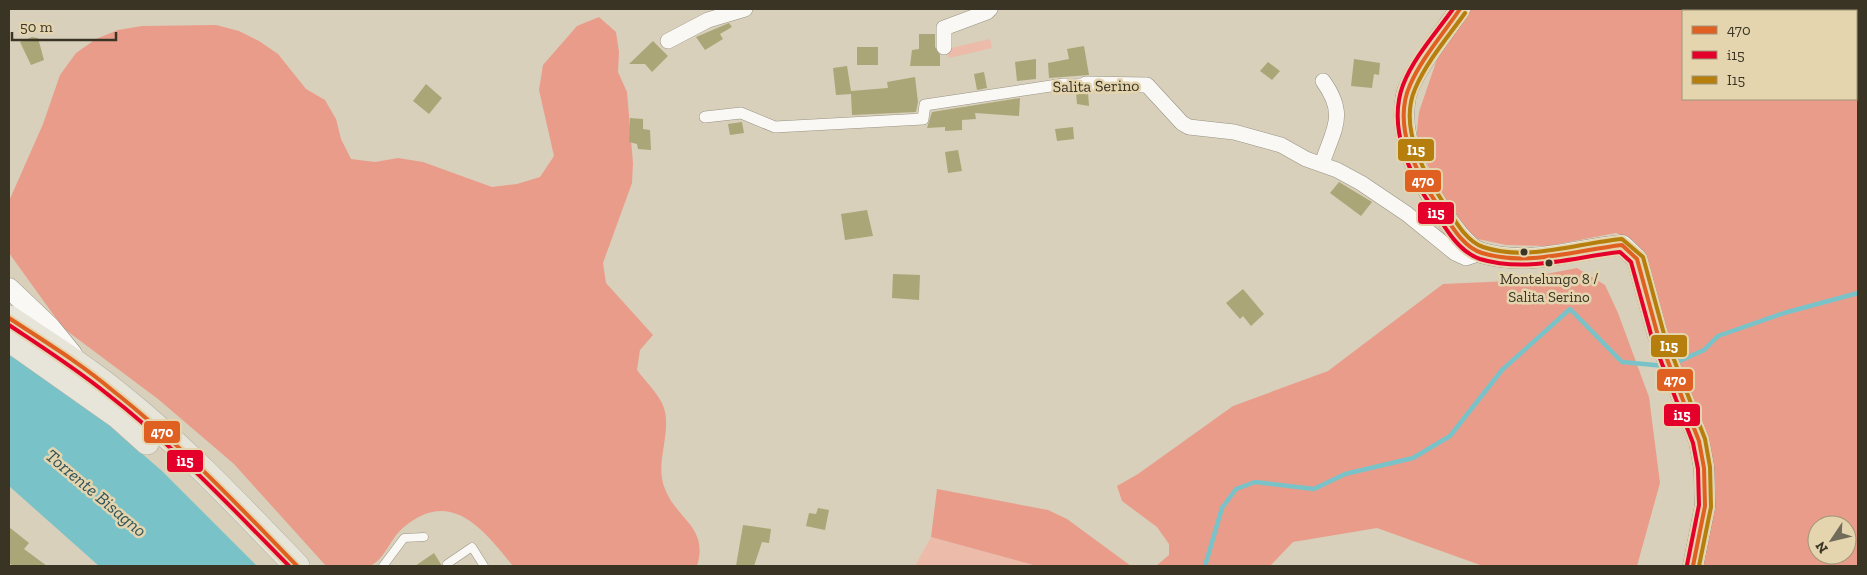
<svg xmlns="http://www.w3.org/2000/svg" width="1867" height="575" font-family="'Zilla Slab',serif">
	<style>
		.green { fill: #edbbaa }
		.forest { fill: #ea9c8a; fill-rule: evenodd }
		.water { fill: #79c3c8 }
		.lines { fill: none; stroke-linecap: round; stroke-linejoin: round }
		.stream { stroke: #79c3c8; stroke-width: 4.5 }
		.building { fill: #aaa677 }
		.service-casing { stroke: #989282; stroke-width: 9 }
		.pedestrian-casing { stroke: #989282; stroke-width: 12 }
		.minor-casing { stroke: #989282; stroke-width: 16 }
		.tertiary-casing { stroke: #989282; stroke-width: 21 }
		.primary-casing { stroke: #b4b0a4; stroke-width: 26 }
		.service { stroke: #f9f8f5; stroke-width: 8 }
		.pedestrian { stroke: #f9f8f5; stroke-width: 11 }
		.minor { stroke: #f9f8f5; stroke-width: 15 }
		.tertiary { stroke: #f9f8f5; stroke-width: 20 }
		.primary { stroke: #e7e4da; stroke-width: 25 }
		.bus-1-casing { stroke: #e4d5af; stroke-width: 8 }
		.bus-2-casing { stroke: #e4d5af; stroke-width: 8 }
		.bus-3-casing { stroke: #e4d5af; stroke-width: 8 }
		.bus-1 { stroke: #e06022; stroke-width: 4 }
		.bus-2 { stroke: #e4002b; stroke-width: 4 }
		.bus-3 { stroke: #b57e0d; stroke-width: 4 }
		.bus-dot { fill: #3a3425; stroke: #e4d5af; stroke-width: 2 }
		.labels { text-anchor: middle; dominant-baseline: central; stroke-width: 5; stroke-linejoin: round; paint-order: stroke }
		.bus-label { font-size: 15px; fill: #3a3425; stroke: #e4d5af }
		.street-label { font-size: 16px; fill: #3a3425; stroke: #e4d5af }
		.water-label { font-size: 18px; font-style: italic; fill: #315358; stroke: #e4d5af }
		.line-badge { stroke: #e4d5af; stroke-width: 2 }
		.badge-label { font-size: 14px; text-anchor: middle; font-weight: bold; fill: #fff }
	</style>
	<rect width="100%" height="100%" fill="#d8d0bb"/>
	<path class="green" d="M990 39 992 48 949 58 947 49Z
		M931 537 1037 566H915Z"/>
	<path class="forest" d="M1470 9H1858V566H1698L1709 456 1639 247 1633 240 1616 233 1548 246 1506 245 1478 239 1463 228 1440 191 1416 140 1419 112 1437 59ZM1683 11H1856V99H1683ZM1817 525H1847V555H1817Z
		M599 17 616 32 619 52 618 72 627 92 633 163 632 183 603 263 606 283 653 335 640 350 637 370C645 381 660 395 664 408 672 434 654 464 665 489 677 520 709 527 697 566H513C484 531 452 487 404 527 391 537 386 557 372 565 364 569 336 566 326 566L234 464 158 399 63 328 9 253V201L43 124 60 75 76 53 96 39 118 30 142 26 216 25 239 31 259 41 278 54 306 89 325 100 336 119 341 139 351 159 375 162 398 158 423 162 492 187 517 184 540 177 554 156 539 90 543 65 577 26Z
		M1577 268 1605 285 1618 313 1649 397 1660 483 1637 566H1483L1377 528 1293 542 1270 566H1156L1169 555V544L1157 527 1122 501 1117 486 1138 474 1233 406 1328 371 1443 284 1509 281Z
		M937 489 1048 510 1067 519 1131 566H1037L931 537Z"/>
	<path class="water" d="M9 355 78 398 162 471 257 566H99L9 486Z"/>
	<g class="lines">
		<path class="stream" d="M1675 363 1704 350 1718 336 1784 313 1858 293
			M1205 566 1222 508 1236 489 1255 482 1314 489 1345 474 1413 458 1450 436 1502 370 1570 309 1622 362 1665 366"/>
	</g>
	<path class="building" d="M729 23 732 27 720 34 723 39 705 50 696 37Z
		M919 34H935V47L940 55V66H910L912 50 919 49Z
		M32 37 38 38 44 60 31 65 20 42Z
		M653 41 668 56 652 72 645 64H629Z
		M1084 46 1089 75 1049 78 1048 63 1069 59 1067 49Z
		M857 47H878V65H857Z
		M1036 59V79L1017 81 1015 62Z
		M1354 59 1380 63 1379 75 1374 74 1372 88 1351 86Z
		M1268 62 1280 71 1272 80 1260 71Z
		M847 66 851 91 888 88 887 82 915 77 918 102 916 112 852 115 851 94 836 95 833 68Z
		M984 72 987 88 977 90 974 74Z
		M426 84 442 98 429 114 413 101Z
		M1076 92 1088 93 1089 106 1077 104Z
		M1020 98 1019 116 975 113 976 119 962 120V130L945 131V127L927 128 932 112Z
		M630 118 643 119V129L650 130 651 150 638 149 637 144 629 142Z
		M742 122 744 133 730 135 728 124Z
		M1073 127 1074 139 1057 141 1055 129Z
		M958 150 962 171 948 173 945 152Z
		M1339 182 1372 202 1361 216 1330 193Z
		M867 210 873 236 845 240 841 214Z
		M893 274 920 275 919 300 892 298Z
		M1243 289 1264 314 1251 326 1243 316 1240 319 1226 303Z
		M818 508 829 510 825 530 806 526 809 513 816 514Z
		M743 525 771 529 769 543 762 542 754 566H736Z
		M9 527 29 543 24 549 47 566H13L9 563Z
		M434 553 442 566H415Z"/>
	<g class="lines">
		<g class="service-casing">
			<path id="service" d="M447 564 472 547 484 566
				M383 566 404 538 424 537"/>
		</g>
		<g class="pedestrian-casing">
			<path id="pedestrian" d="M705 117 741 113 775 127 923 119 925 105 1064 84H1086"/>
		</g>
		<g class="minor-casing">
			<path id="minor" d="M668 41 708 20 745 9
				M944 47V28L987 12 990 9
				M1086 84 1147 85 1182 123 1189 127 1234 132 1281 145 1306 159 1337 170 1361 183 1407 214 1455 253 1466 258 1481 253
				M1322 164C1333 129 1348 116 1323 81"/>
		</g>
		<g class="tertiary-casing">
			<path id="tertiary" d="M1460 9C1446 30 1411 73 1406 96 1398 136 1418 178 1441 210 1449 223 1467 249 1482 253 1532 267 1574 249 1622 245L1637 259 1658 336 1699 441 1704 468 1705 506 1693 566
				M9 288 50 327 72 354"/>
		</g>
		<g class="primary-casing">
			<path id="primary" d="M9 318C48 344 88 369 124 399 186 449 242 509 297 566
				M9 339 118 416 147 442"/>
		</g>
		<use href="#service" class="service"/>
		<use href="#pedestrian" class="pedestrian"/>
		<use href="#minor" class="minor"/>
		<use href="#tertiary" class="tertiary"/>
		<use href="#primary" class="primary"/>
		<g class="bus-1-casing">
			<path id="bus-1" d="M1460 9C1443 34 1422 58 1410 85 1392 125 1416 174 1439 207 1450 223 1462 247 1482 253 1528 267 1577 250 1622 245L1637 259 1658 336 1699 441 1704 468 1705 506 1693 566
				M9 318C44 341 80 363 112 390 179 443 238 505 297 566"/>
		</g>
		<g class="bus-2-casing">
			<path id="bus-2" d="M1453 9C1436 33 1414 57 1403 85 1387 128 1410 176 1434 210 1445 228 1459 252 1480 259 1526 273 1574 257 1620 252L1631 262 1652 338 1693 443 1698 469 1699 505 1687 565
				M9 325C42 347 75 368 106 393 172 444 230 506 289 566"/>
		</g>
		<g class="bus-3-casing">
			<path id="bus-3" d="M1465 13C1448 37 1427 61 1415 89 1399 126 1423 172 1443 202 1453 217 1465 241 1483 247 1528 262 1577 243 1622 239L1643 257 1664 334 1705 439 1710 467 1711 507 1699 566"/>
		</g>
		<use href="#bus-1" class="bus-1"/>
		<use href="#bus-2" class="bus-2"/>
		<use href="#bus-3" class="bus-3"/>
	</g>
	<g class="bus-dot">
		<circle cx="1524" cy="252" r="4.5"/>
		<circle cx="1549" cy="263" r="4.5"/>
	</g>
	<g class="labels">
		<g class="bus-label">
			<text x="1549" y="279">Montelungo 8 /<tspan x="1549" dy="18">Salita Serino</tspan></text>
		</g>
		<g class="street-label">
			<text transform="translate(1096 86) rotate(-1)">Salita Serino</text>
		</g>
		<g class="water-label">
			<text transform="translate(96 493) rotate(40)">Torrente Bisagno</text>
		</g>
	</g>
	<g class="line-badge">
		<rect x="1397" y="138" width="38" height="24" rx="5" fill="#b57e0d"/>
		<rect x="1404" y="169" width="38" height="24" rx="5" fill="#e06022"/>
		<rect x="1417" y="201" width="38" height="24" rx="5" fill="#e4002b"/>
		<rect x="1650" y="334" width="38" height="24" rx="5" fill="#b57e0d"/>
		<rect x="1656" y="368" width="38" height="24" rx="5" fill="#e06022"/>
		<rect x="1663" y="403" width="38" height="24" rx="5" fill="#e4002b"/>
		<rect x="143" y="420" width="38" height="24" rx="5" fill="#e06022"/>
		<rect x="166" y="449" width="38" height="24" rx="5" fill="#e4002b"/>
	</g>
	<g class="badge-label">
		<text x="1416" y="155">I15</text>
		<text x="1423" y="186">470</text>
		<text x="1436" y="218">i15</text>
		<text x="1669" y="351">I15</text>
		<text x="1675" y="385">470</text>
		<text x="1682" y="420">i15</text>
		<text x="162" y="437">470</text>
		<text x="185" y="466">i15</text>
	</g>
	<rect width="1867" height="575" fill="none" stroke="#3a3425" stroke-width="20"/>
	<rect x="1682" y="10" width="175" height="90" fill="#e4d5af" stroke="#a09578"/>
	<rect x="1692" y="26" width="25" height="8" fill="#e06022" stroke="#a09578"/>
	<text x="1727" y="35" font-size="15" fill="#3a3425">470</text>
	<rect x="1692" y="51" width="25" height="8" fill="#e4002b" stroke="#a09578"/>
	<text x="1727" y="60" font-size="15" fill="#3a3425">i15</text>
	<rect x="1692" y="76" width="25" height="8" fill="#b57e0d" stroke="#a09578"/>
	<text x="1727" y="85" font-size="15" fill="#3a3425">I15</text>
	<g transform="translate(1832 540) rotate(235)"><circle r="24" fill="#e4d5af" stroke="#a09578"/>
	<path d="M0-4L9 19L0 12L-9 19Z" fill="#716b5a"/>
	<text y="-8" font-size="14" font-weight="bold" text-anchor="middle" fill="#3a3425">N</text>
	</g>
	<path d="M12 32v8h104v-8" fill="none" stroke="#3a3425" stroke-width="2.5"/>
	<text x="20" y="32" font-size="15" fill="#3a3425" stroke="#e4d5af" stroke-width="4" paint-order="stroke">50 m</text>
</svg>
